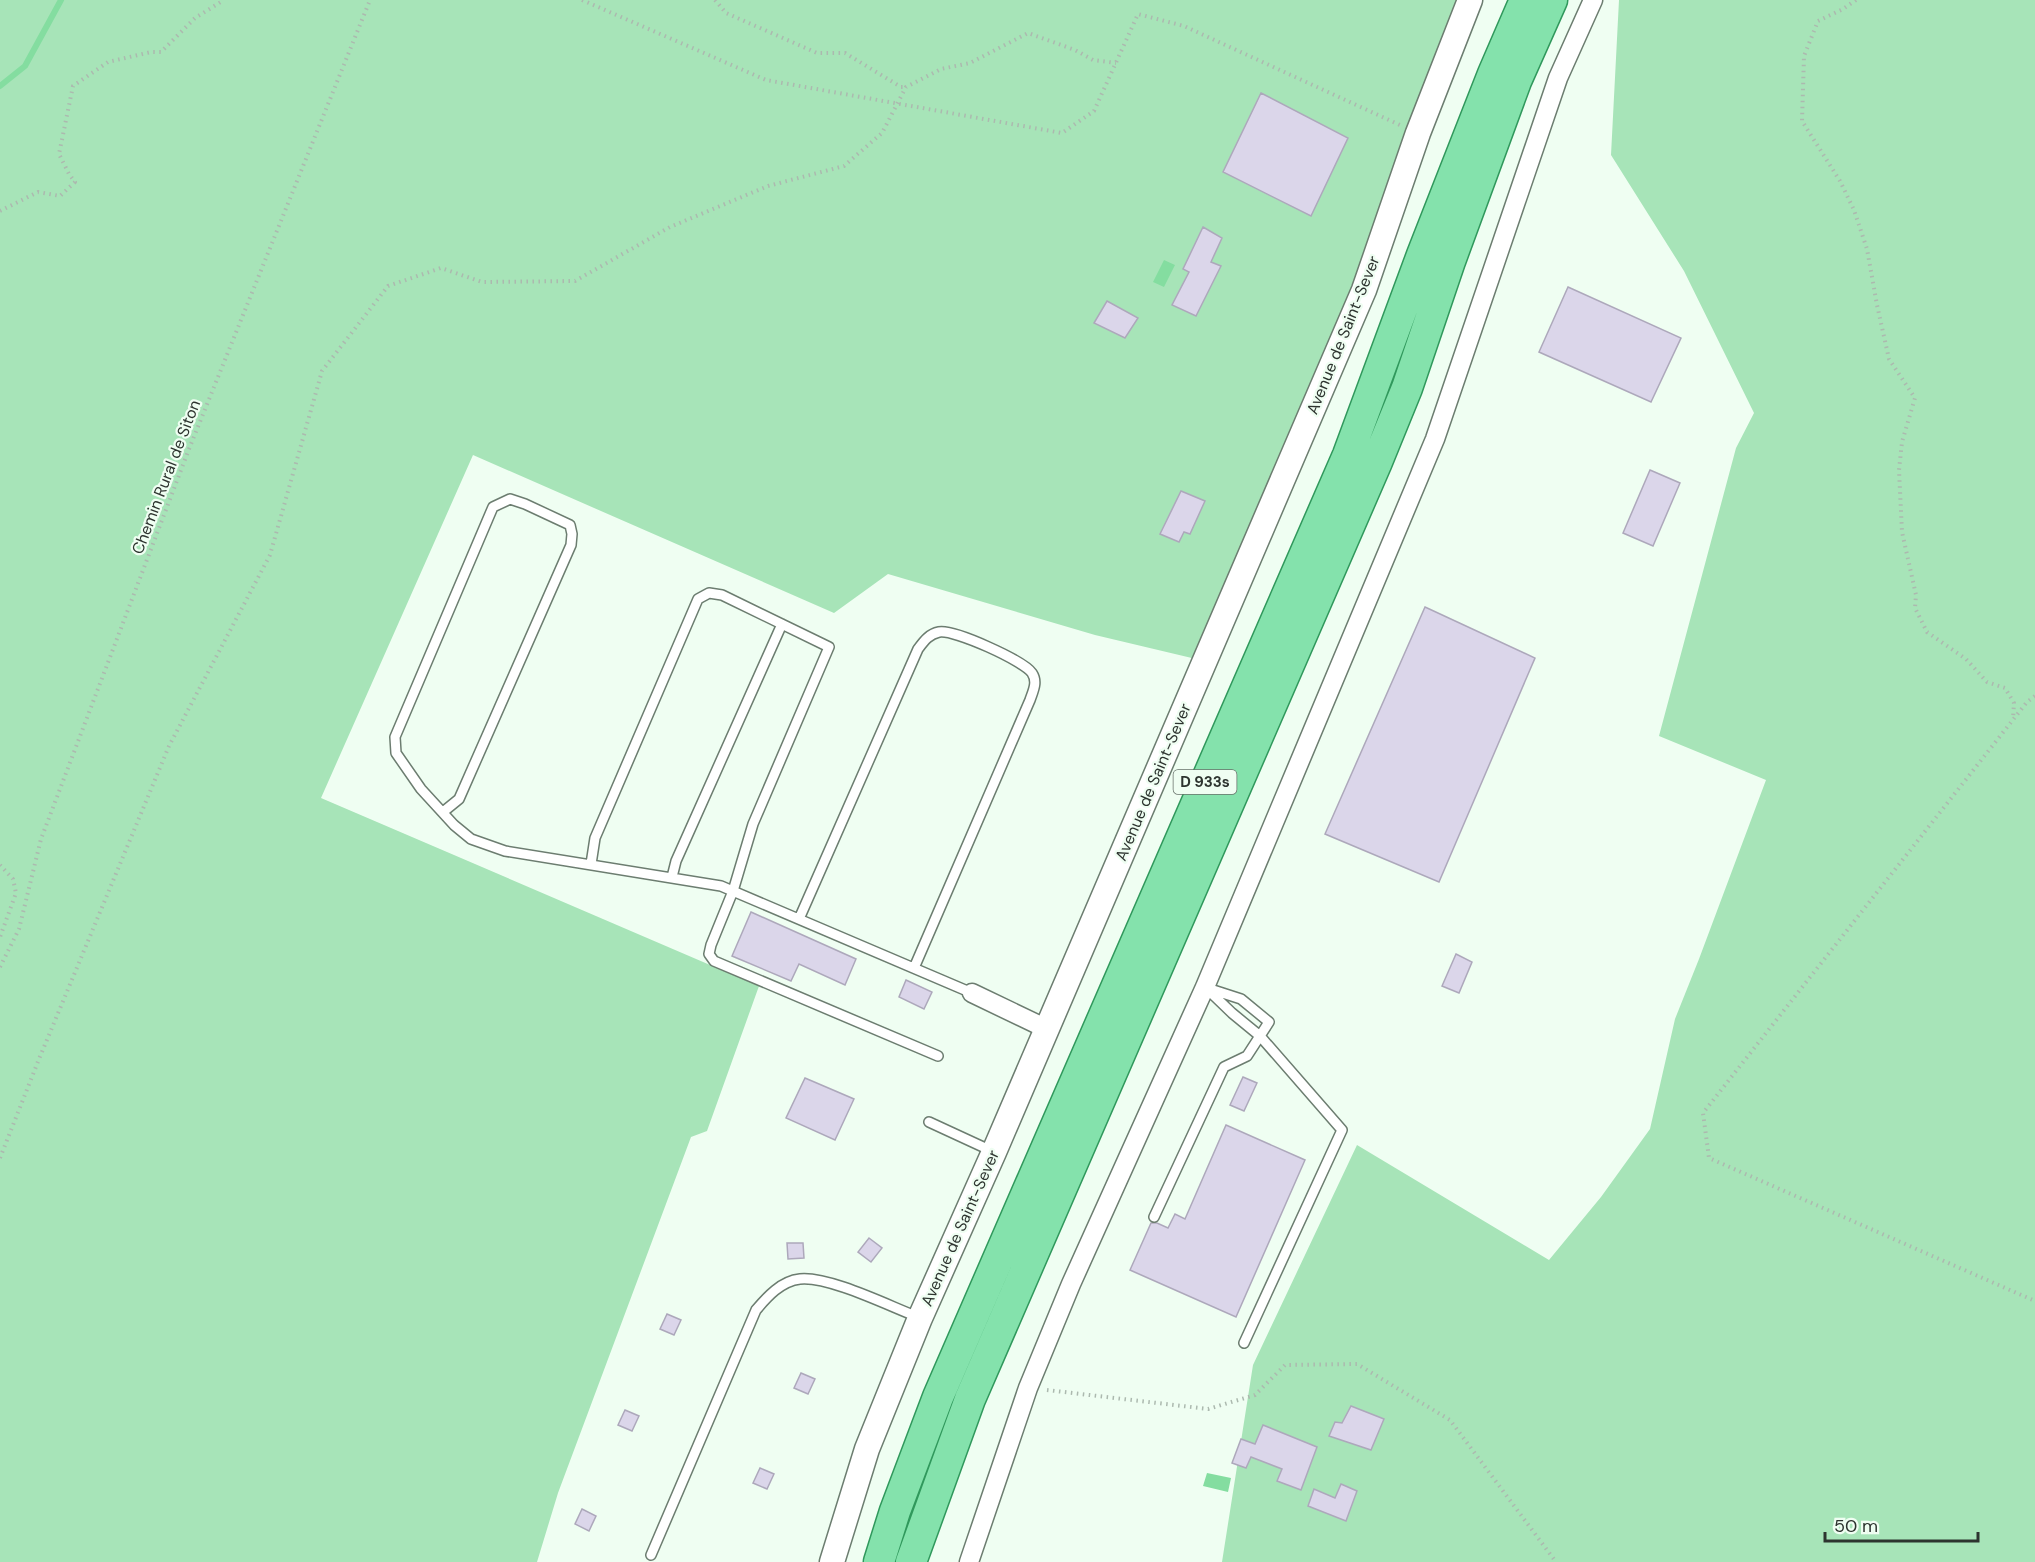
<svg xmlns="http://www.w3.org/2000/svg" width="2035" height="1562" font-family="'DM Sans',sans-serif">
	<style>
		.green { fill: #a7e4b8 }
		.water { fill: #84dda0 }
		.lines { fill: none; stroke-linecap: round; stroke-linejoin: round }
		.stream { stroke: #84dda0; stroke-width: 6 }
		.building { fill: #dbd6ea; stroke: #ada8bb; stroke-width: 1.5 }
		.service-casing { stroke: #6c7d70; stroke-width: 12 }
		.minor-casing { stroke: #6c7d70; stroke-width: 21 }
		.tertiary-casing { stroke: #6c7d70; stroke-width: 27 }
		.primary-casing { stroke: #30985c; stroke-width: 33 }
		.path { stroke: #acb9af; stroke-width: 4; stroke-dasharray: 1.5 4.5; stroke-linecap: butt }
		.service { stroke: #fff; stroke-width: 9 }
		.minor { stroke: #fff; stroke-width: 18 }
		.tertiary { stroke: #fff; stroke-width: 24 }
		.primary { stroke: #84e2ac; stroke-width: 30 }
		.labels { text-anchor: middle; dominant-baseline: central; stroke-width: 4.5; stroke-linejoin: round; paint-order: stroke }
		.shield { fill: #effef2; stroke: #67716a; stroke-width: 1.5 }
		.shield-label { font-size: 15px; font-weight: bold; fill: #2d342f }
		.street-label { font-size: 16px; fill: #2d342f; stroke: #effef2 }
	</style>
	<rect width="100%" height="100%" fill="#effef2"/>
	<path class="green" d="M0 0H1476L1196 659 1095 635 888 574 834 613 473 455 321 798 759 986 707 1131 691 1137 558 1493 537 1562H0Z
		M1619 0H2035V1562H1222L1253 1365 1357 1145 1549 1260 1601 1197 1650 1129 1675 1019 1699 959 1766 780 1659 736 1736 448 1754 413 1684 271 1611 155Z"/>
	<path class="water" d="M1164 260 1175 265 1164 287 1153 282Z
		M1207 1473 1231 1478 1228 1492 1203 1486Z"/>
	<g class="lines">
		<path class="stream" d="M0 86 25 66 61 0"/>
	</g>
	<path class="building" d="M1261 93 1348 138 1311 216 1223 172Z
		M1203 227 1222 238 1211 262 1221 266 1196 316 1172 305 1189 272 1183 269Z
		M1568 287 1681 338 1651 402 1539 352Z
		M1107 301 1138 318 1125 338 1094 323Z
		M1650 470 1680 483 1653 546 1623 533Z
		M1181 491 1205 501 1190 534 1184 532 1179 542 1160 534Z
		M1425 607 1535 658 1439 882 1325 834Z
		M751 912 856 959 845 985 799 964 791 981 732 956Z
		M1456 954 1472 962 1459 993 1442 986Z
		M906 980 932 992 924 1009 899 997Z
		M1243 1077 1257 1083 1244 1111 1230 1105Z
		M805 1078 854 1099 835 1140 786 1118Z
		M1226 1125 1305 1160 1236 1317 1130 1270 1151 1223H1157L1168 1228 1175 1214 1185 1219Z
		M869 1238 882 1248 871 1262 858 1252Z
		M787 1243H803L804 1258 788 1259Z
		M667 1314 681 1320 674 1335 660 1329Z
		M801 1373 815 1379 808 1394 794 1388Z
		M1351 1406 1384 1419 1371 1450 1329 1436 1335 1422 1342 1423Z
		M625 1410 639 1416 632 1431 618 1425Z
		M1263 1425 1317 1447 1301 1490 1277 1481 1282 1469 1251 1457 1246 1468 1232 1463 1241 1439 1255 1444Z
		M760 1468 774 1474 767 1489 753 1483Z
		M1341 1484 1357 1491 1346 1521 1308 1506 1314 1489 1335 1498Z
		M582 1509 596 1516 589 1531 575 1524Z"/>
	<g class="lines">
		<g class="service-casing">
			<path id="service" d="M443 812 459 799 571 545 572 534 570 525 525 504 510 499 493 507 395 737 396 753 421 789 454 825 471 839 505 851 721 886 972 993
				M591 864 595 838 698 599 709 593 722 595 829 647 753 824 733 891 711 945 709 954 714 961 938 1056
				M672 877 676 861 782 624
				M799 919 918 649C924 641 929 634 939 632 954 629 1024 661 1032 673 1038 682 1033 691 1030 700L914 968
				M1205 987 1232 1013 1260 1036 1342 1130 1244 1343
				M929 1122 994 1152
				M1154 1217 1224 1067 1247 1056 1269 1022 1241 999 1207 988
				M651 1555 756 1310C767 1297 781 1281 800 1279 829 1276 889 1306 918 1317"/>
		</g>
		<g class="minor-casing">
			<path id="minor" d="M972 993 1047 1029
				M969 1562 1028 1388 1071 1284 1205 987 1435 439 1558 78 1593 0"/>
		</g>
		<g class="tertiary-casing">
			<path id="tertiary" d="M832 1562 867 1449 920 1318 994 1152 1364 290 1418 133 1470 0"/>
		</g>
		<g class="primary-casing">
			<path id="primary" d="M879 1562 895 1511 938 1397 1348 455 1422 255 1493 74 1525 0
				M911 1562 970 1399 1376 464 1407 388 1450 261 1516 81 1552 0"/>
		</g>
		<path class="path" d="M582 0 766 80 1062 133 1094 111 1138 14 1184 26 1400 125
			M715 0 726 13 817 53H845L901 87H905
			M1856 0 1843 9 1818 21 1804 56 1802 121 1840 181 1854 210 1867 249 1877 305 1889 359 1915 398 1902 442 1899 470 1902 532 1916 595 1915 608 1927 632 1966 659 1987 682 2005 688 2014 703 2013 719
			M0 211 38 192 60 196 75 182 69 174 59 154 73 86 108 62 151 52H161L195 18 224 0
			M2035 696 2027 702 1703 1113 1709 1158 2035 1301
			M0 865 13 879 16 893 0 937
			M0 967 19 929 41 839 189 449 370 0
			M0 1158 39 1059 169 746 270 555 322 371 388 286 441 268 482 282 575 281 670 227 768 186 844 166 882 133 906 87 941 69 970 63 1028 33 1075 50 1093 60 1116 63
			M1047 1390 1208 1409 1255 1395 1285 1365 1357 1364 1450 1420 1556 1562"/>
		<use href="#service" class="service"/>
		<use href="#minor" class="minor"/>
		<use href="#tertiary" class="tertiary"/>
		<use href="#primary" class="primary"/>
	</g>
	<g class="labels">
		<rect class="shield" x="1173.5" y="770" width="63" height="24" rx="4.5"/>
		<g class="shield-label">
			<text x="1205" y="782">D 933s</text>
		</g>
		<g class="street-label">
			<text transform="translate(1343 335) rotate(-68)">Avenue de Saint-Sever</text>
			<text transform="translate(166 477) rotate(-69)">Chemin Rural de Siton</text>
			<text transform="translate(1153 782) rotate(-67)">Avenue de Saint-Sever</text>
			<text transform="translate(960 1228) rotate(-66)">Avenue de Saint-Sever</text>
		</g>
	</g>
	<path d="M1825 1532v9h153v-9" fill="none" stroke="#2d342f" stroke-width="3"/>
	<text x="1834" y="1532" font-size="18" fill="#2d342f" stroke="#effef2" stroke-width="4.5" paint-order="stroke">50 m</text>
</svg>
